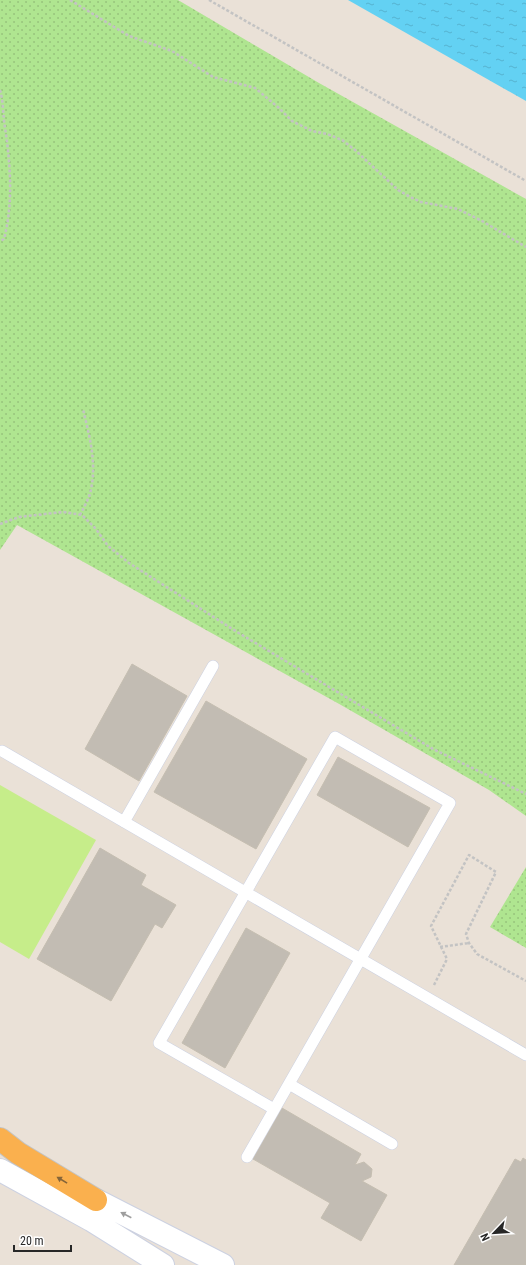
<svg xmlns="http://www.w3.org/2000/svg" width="526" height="1265" font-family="'Roboto Condensed',sans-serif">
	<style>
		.grass { fill: url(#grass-dots) }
		.pitch { fill: #c6ed8a }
		.water { fill: url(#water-ripples) }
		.building { fill: #c2bcb3; stroke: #c5beb1 }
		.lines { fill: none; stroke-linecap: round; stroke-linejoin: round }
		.service-casing { stroke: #ccd1e1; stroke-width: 12 }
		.tertiary-casing { stroke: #ccd1e1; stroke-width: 24 }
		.trunk-casing { stroke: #c3c3c3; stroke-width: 24 }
		.path { stroke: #c3c3c3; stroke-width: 2.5; stroke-dasharray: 3 2; stroke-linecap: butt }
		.service { stroke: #fff; stroke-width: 11 }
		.tertiary { stroke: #fff; stroke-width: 22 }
		.trunk { stroke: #fab04e; stroke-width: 22 }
		.oneway { fill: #866539 }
		.oneway2 { fill: #9e9e9e }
	</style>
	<defs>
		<pattern id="grass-dots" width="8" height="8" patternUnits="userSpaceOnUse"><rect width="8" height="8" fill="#afe590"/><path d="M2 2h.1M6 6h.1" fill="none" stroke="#97c47c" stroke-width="1.8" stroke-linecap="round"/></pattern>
		<pattern id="water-ripples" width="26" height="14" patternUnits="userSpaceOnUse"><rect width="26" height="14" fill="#63d1f3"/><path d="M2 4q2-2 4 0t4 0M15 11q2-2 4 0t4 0" fill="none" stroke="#56b3d0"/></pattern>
	</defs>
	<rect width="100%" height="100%" fill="#eae1d7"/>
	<path class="grass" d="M0 0H178L319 83 526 199V816L489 790 341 705 17 525 0 550Z
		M526 867V948L490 927Z"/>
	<path class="pitch" d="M0 785 96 840 29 959 0 942Z"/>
	<path class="water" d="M348 0H526V101Z"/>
	<path class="building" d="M132 664 187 696 139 781 85 749Z
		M206 701 307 759 256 849 154 792Z
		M338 757 430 808 408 847 317 795Z
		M100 848 146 875 141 885 176 905 162 928 155 924 111 1001 37 959Z
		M246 928 290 953 225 1068 182 1043Z
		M282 1108 361 1154 355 1165 364 1162 372 1169 371 1177 362 1181 387 1195 361 1241 321 1218 330 1203 253 1159Z
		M523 1158 526 1160V1265H454L515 1159 521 1162Z"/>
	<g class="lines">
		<g class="service-casing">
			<path id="service" d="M2 751 526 1055
				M124 822 213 666
				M289 1084 392 1144
				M247 1157 450 803 335 737 159 1043 274 1109"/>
		</g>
		<g class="tertiary-casing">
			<path id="tertiary" d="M0 1170 91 1220 163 1265
				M96 1200 223 1265"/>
		</g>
		<g class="trunk-casing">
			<path id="trunk" d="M0 1139 18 1153 96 1200"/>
		</g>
		<path class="path" d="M70 0 129 36 172 51 213 77 255 88 279 108 292 121 312 131 327 134 342 140 355 150 398 190 410 197 421 202 458 209 482 221 526 247
			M209 0 526 181
			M0 90C3 100 3 111 4 121 10 159 14 201 4 239L0 241
			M80 515C84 507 90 497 91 489 97 462 89 435 83 409
			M0 524 19 517 45 514 63 512 82 515 96 529 108 546 129 563 237 632 433 749 526 794
			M440 947 469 943
			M434 985 447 959 431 926 469 855 496 872 466 934 469 943 477 954 526 981"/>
		<use href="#service" class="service"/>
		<use href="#tertiary" class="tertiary"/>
		<use href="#trunk" class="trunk"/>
	</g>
	<defs><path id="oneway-solid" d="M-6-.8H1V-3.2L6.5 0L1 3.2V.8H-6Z"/></defs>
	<use class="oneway" href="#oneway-solid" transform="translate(62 1180) rotate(-149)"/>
	<use class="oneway2" href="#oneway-solid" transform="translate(126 1215) rotate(-153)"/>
	<g transform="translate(494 1233) rotate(245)" stroke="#ffffff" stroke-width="3" paint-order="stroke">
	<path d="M0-3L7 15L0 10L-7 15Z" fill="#272727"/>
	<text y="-6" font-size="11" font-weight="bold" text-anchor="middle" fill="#272727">N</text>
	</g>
	<path d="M14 1245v6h57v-6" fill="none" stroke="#272727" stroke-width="2"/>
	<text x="20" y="1245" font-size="12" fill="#272727" stroke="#ffffff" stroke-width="3" paint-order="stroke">20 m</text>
</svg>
